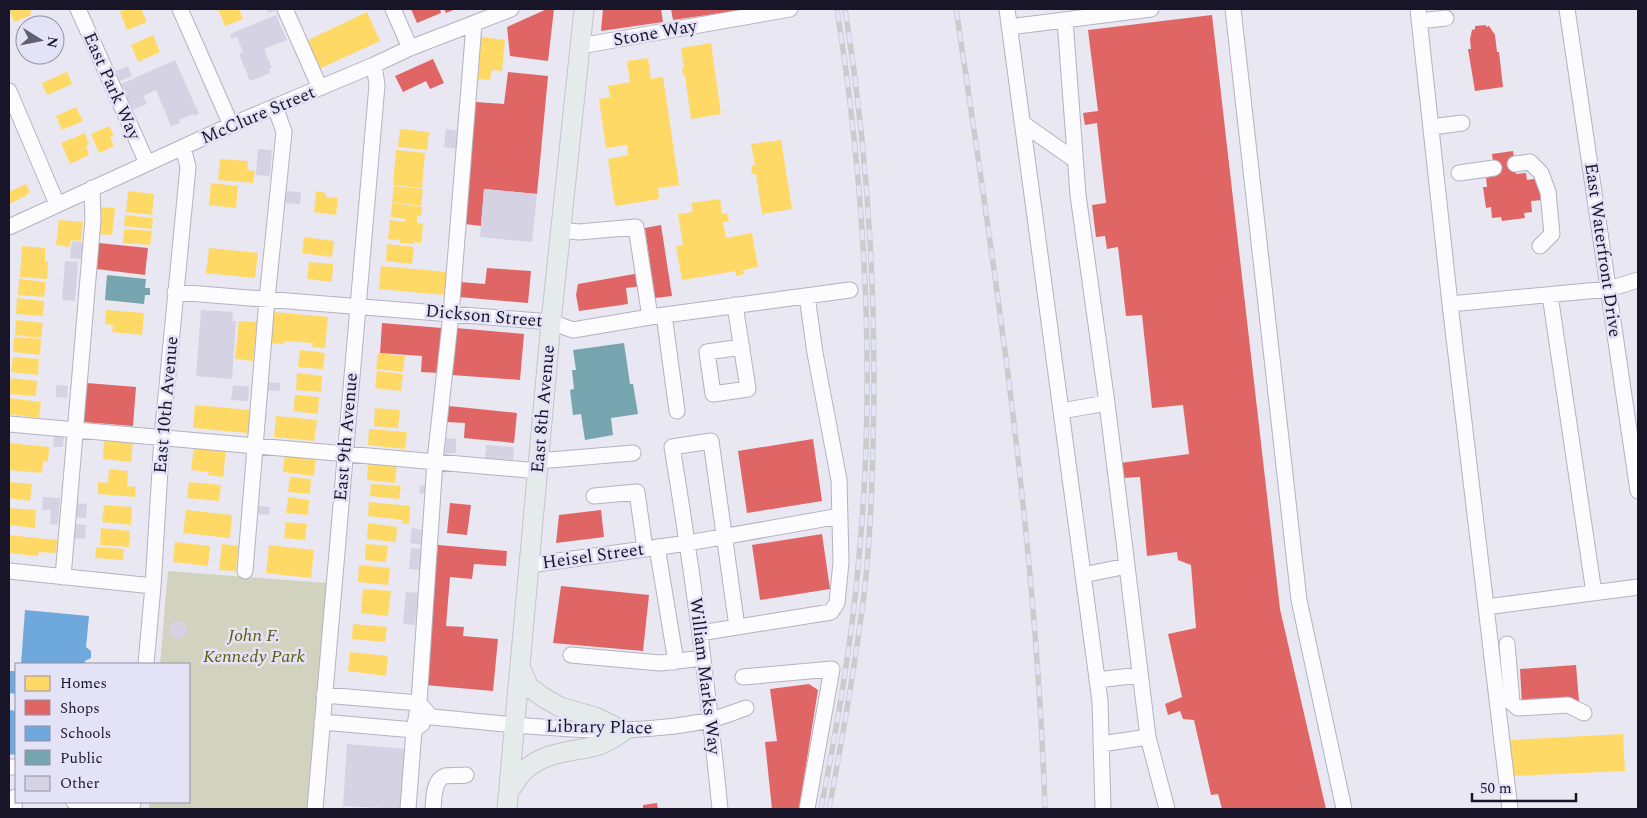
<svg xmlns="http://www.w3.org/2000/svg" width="1647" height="818" font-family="Spectral,serif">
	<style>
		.green { fill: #d2d3bf }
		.homes { fill: #ffd966 }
		.shops { fill: #e06666 }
		.schools { fill: #6fa8dc }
		.public { fill: #76a5af }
		.building { fill: #d5d2e4 }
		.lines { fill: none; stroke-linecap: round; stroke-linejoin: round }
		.minor-casing { stroke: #b4b2c0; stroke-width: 17 }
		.major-casing { stroke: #c5c3cb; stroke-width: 21 }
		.minor { stroke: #fcfbfd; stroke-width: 15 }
		.major { stroke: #e5eaea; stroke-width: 19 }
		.rail-casing { stroke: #cbcbce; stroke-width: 5.5 }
		.rail { stroke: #e4e2f7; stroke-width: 4; stroke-dasharray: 11; stroke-linecap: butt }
		.labels { text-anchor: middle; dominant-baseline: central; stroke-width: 5; stroke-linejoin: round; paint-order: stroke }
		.street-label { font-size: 18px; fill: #191528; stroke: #e4e2f7 }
		.park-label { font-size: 18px; font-style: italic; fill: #5a5b05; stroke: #e4e2f7 }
	</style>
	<rect width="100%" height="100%" fill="#e8e7f2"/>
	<path class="green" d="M168 571 327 583 309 809H149V802H189V664H160Z"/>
	<path class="homes" d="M9 9H34L30 11 31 15 14 22Z
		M127 9H141L147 22 127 30 120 12Z
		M218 9H239L243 19 225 26Z
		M367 12 380 41 319 69 306 41Z
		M44 18 47 25H28Z
		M25 26V41L23 42 17 30Z
		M153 35 160 52 138 62 131 45Z
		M481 37 505 40 502 71 492 70 490 80 477 79Z
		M711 43 721 114 691 119 685 75H683L682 69 684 68 681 48Z
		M29 55H44L31 60Z
		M648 58 651 79 663 77 679 185 658 188 659 199 615 206 608 159 628 155 627 145 606 148 599 99 610 97 608 86 630 82 627 61Z
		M67 72 72 84 47 95 42 83Z
		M76 107 83 121 62 130 56 116Z
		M109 126 114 136 110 137 114 146 99 153 91 134Z
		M400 129 429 132 427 150 398 147Z
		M85 133 89 144 86 146 89 155 70 164 61 143Z
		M781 140 792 209 762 214 756 174H752L751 166 755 165 751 144Z
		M396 150 425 153 422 188 393 185Z
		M220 159 248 161 247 170 255 171 253 183 218 180Z
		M211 183 238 186 236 208 209 205Z
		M26 184 30 192 27 194V195L9 204V192Z
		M394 186 423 189 421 206 392 202Z
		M128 191 154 194 152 215 126 212Z
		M316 191 326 193V197L338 198 336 215 314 212Z
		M720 199 722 214 727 213 729 221 723 222 726 238 752 233 758 267 743 270 744 274 736 276V271L682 280 676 246 683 245 678 214 693 212 691 203Z
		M392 203 422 207 421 216H417V223L423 224 421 243 414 242V244L400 243V240L388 239 390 220 405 222V219L391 217Z
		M101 207 115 208 112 235 99 234Z
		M125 215 153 218 152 229 124 226Z
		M59 220 83 222 81 241 71 240 70 247 56 245Z
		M124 229 152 231 150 245 123 243Z
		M304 237 334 241 332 257 302 253Z
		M387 244 414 247 412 264 386 261Z
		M22 246 45 248V261H48L47 279 20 277Z
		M209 248 258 253 255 278 206 273Z
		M309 262 333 264 332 282 307 279Z
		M381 266 447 272 444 295 379 289Z
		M19 279 46 282 44 297 18 295Z
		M17 298 44 301 43 316 16 314Z
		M106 310 144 313 142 335 112 332 113 325 105 324Z
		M273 312 328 317 325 348 312 347 313 343 285 341 284 344 270 343Z
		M16 320 43 323 41 338 15 335Z
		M239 321 257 322 253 361 235 359Z
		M14 337 41 339 40 355 13 352Z
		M300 350 325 353 323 369 298 367Z
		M378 353 405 356 403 372 376 369Z
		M13 357 39 359 38 375 11 372Z
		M377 371 403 374 401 391 375 388Z
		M297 373 322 376 321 392 296 390Z
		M11 378 37 381 36 396 9 394Z
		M295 395 319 397 318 414 293 411Z
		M9 398 41 402 39 418 9 414Z
		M195 405 250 410 248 433 193 428Z
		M375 408 400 410 398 428 374 426Z
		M276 416 317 420 314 441 274 437Z
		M369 429 407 432 405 449 368 445Z
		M104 439 133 441 131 462 103 459Z
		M9 443 49 447 48 462 43 461 42 473 9 470Z
		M194 447 226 451 223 477 208 475 209 472 191 470Z
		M285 452 316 455 314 476 283 472Z
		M368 463 397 465 395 483 367 480Z
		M109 469 128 471 127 486 136 487 135 497 98 494V482L108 483Z
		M290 477 311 479 310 494 288 492Z
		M9 482 32 484 30 501 9 498Z
		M189 482 221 485 219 501 187 498Z
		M371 484 401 486 399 499 370 496Z
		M288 497 309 500 308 515 286 513Z
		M369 502 410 506 409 524 402 523 403 520 368 516Z
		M104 505 132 507 131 525 102 522Z
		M9 508 36 510 35 528 9 525Z
		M186 510 232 515 230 538 183 533Z
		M286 522 307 524 305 540 284 538Z
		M368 523 397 527 396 542 367 539Z
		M101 528 130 531 129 547 100 545Z
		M9 535 57 540 56 553 39 552 38 556 9 553Z
		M175 542 210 546 208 566 173 562Z
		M222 544 238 546 236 571 219 570Z
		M366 544 388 546 386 562 365 560Z
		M269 545 314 550 311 578 266 573Z
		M96 547 124 549 123 560 95 558Z
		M359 565 390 568 388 585 358 582Z
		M363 589 391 591 388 616 361 613Z
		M353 624 387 627 385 642 352 639Z
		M350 652 388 656 386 676 348 671Z
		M1623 734 1625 771 1512 776 1510 740Z"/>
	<path class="shops" d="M411 9H440L441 13 417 23Z
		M444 9H456L446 13Z
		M547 9H554L548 61 510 56 507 27Z
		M603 9H661L663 22 601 31Z
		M671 9H742V10L673 20Z
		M1212 15 1280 609 1326 809H1222L1218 794 1211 795 1194 720 1183 719 1180 711 1168 715 1165 704 1182 697 1168 634 1196 628 1191 565 1178 560 1177 552 1147 556 1140 477 1123 478 1120 463 1189 454 1183 405 1152 408 1142 315 1126 316 1118 247 1107 249 1105 236 1096 237 1092 205 1106 203 1097 123 1085 125 1083 113 1098 111 1088 30Z
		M1486 25V27L1489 26 1495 35 1497 52H1499L1503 87 1475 91 1468 49H1471L1470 39 1472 30 1475 29V26Z
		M433 59 444 83 430 89 426 81 403 92 395 76Z
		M508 72 548 76 537 194 484 189 481 226 465 224 476 102 504 104Z
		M1513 151 1516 174 1526 173 1527 180 1540 178 1543 200 1531 201 1532 212 1524 213 1525 218 1502 221 1501 217 1492 218 1491 207 1486 208 1483 187H1487L1486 178 1495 176 1492 154Z
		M661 225 672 296 655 298 645 228Z
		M99 243 148 248 145 275 97 269Z
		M487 268 531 271 528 303 459 297 460 282 485 284Z
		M640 273 643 286 626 288 628 304 579 311 576 295 578 284Z
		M382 323 442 328 439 373 421 372 422 356 380 353Z
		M456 328 524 334 520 380 452 375Z
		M87 383 136 387 133 426 83 422Z
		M449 406 517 413 514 443 464 438 465 423 447 422Z
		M813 439 822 501 747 513 738 451Z
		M450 503 471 505 467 535 447 533Z
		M601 510 604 537 556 543 559 515Z
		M822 534 830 589 760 600 752 545Z
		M438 545 507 551 506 566 474 564 472 579 450 577 446 626 464 627 463 636 498 639 493 691 425 685Z
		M561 586 649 595 643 651 553 643Z
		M1576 665 1579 701 1522 705 1520 669Z
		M809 684 818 690 799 809H772L765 742 777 741 770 689Z
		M657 803 658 809H643V805Z"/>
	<path class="schools" d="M25 610 89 616 86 647 91 651V658L85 661V664H21Z
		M9 671H16V694L9 693Z
		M10 710 16 711V755L9 754Z"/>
	<path class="public" d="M107 275 146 279 145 288H150V295H145L144 304 105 300Z
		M624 343 630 384H633L638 414 611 418 613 435 585 440 581 414 573 415 570 390 574 389 572 370H576L573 350Z"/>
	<path class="building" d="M267 9H278V10L268 13Z
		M276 15 287 40 264 49 272 68 269 69 270 73 250 81 239 54 243 52 237 37 232 39 230 34Z
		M175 60 199 114 194 116 193 114 179 120 180 123 171 126 156 90 143 96 147 104 132 110 121 84Z
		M128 66 132 76 120 81 116 71Z
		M446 129 460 131 457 149 444 147Z
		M258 149 272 150 270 176 256 175Z
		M484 189 537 194 532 242 480 237Z
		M286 191 301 192 300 204 285 203Z
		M72 241 84 243 81 259 70 258Z
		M65 261 78 262 75 301 62 300Z
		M201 310 233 312 232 321H236L232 379 196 376Z
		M266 382 280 383V391L266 390Z
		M56 385 68 386 67 398 56 397Z
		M233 385 249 387 248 401 231 400Z
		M54 436H64L63 447H53Z
		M446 438 456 439V453H445Z
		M486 445 514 447 513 460 485 458Z
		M420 485 427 486 426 494 419 493Z
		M43 497 60 498 58 525 50 524 51 510H42Z
		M76 503 87 504 86 518 75 517Z
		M258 506 270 507 269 515 257 514Z
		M73 524 86 525 85 539 72 538Z
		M412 528 424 530 423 545 410 543Z
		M411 548 422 549 420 570 409 569Z
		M406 592 418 593 415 625 403 624Z
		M169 630a9 9 0 1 1 18 0a9 9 0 1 1-18 0Z
		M347 744 406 749 402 809 343 806Z"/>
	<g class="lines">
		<g class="minor-casing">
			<path id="minor" d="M78 9 147 163
				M180 9 231 125
				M285 9 320 88
				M393 9 410 48
				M1007 9 1100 701 1103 809
				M1233 9 1299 600 1344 809
				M1418 9 1450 304 1510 809
				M1567 9 1638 491
				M1065 20 1078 195 1107 403 1148 737
				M1419 21 1446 18
				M1009 27 1151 9
				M580 46 790 9
				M9 91 57 204
				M1022 123 1075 160
				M1431 127 1462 123
				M1515 164 1530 162 1541 173 1548 192 1552 234 1540 246
				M1459 173 1494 168
				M9 227 231 125 374 65 410 48 511 9
				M560 230 579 232 636 227 650 317
				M175 292 551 322 573 330 650 317 850 290
				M1550 295 1594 593
				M1450 304 1609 289 1638 280
				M735 305 748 389 713 394 707 352 742 347
				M664 315 677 411
				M1061 411 1107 403
				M9 424 538 471
				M538 461 633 453
				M594 496 637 492 645 549
				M657 547 676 662
				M529 565 688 543 840 516
				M9 571 153 586
				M245 571 267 299 284 132 275 106
				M1083 575 1127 566
				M63 577 93 219 92 188
				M1486 607 1638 587
				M700 633 831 612 837 603 841 562 839 480 815 353 807 296
				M1507 644 1512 703 1518 708 1568 705 1584 713
				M571 655 660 663 703 658
				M146 664 153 586 162 437 188 167 183 147
				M743 677 832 669 807 809
				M1097 680 1140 675
				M324 695 419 703 431 717C524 725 618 740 710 720 722 717 734 712 746 708
				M322 722 414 730 422 724
				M1101 744 1148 737 1167 809
				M9 767H16
				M74 802 133 804
				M14 809 15 797
				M315 809 377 85 374 65
				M408 809 414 730 419 703 435 461 451 314 474 24
				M433 809C434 799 433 780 445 776 451 775 460 776 466 775
				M720 809C708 688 692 567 672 447L711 441 737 627"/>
		</g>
		<g class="major-casing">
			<path id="major" d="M509 791C514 785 518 777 523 772 544 751 571 752 596 746 607 743 615 737 624 731L595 717 560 707 544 698 529 687 520 667
				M507 809 551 322 584 9"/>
		</g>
		<use href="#minor" class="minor"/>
		<use href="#major" class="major"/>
		<g class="rail-casing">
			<path id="rail" d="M956 9C996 275 1036 540 1045 809
				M821 809C837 726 852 642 859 557 876 376 865 188 837 9
				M829 809C843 735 856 661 865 586 870 539 872 491 873 444 877 299 868 153 845 9"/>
		</g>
		<use href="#rail" class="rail"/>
	</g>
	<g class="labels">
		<g class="street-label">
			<text transform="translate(655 33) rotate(-10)">Stone Way</text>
			<text transform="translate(112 86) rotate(66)">East Park Way</text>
			<text transform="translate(258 115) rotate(-23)">McClure Street</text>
			<text transform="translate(1603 250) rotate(82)">East Waterfront Drive</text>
			<text transform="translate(484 316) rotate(5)">Dickson Street</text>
			<text transform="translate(166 405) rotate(-85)">East 10th Avenue</text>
			<text transform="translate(543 409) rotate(-85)">East 8th Avenue</text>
			<text transform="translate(346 437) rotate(-85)">East 9th Avenue</text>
			<text transform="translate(593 556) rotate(-8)">Heisel Street</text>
			<text transform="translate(705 676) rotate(83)">William Marks Way</text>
			<text transform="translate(599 727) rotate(1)">Library Place</text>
		</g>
		<g class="park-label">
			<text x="254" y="635">John F.<tspan x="254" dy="21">Kennedy Park</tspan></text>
		</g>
	</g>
	<rect width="1647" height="818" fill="none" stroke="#191528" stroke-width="20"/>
	<rect x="15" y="663" width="175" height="140" fill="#e4e2f7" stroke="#9390a4"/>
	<rect x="25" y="676" width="25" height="15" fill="#ffd966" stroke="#9390a4"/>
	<text x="60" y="688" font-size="15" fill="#191528">Homes</text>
	<rect x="25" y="700" width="25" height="15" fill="#e06666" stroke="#9390a4"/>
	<text x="60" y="713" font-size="15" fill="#191528">Shops</text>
	<rect x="25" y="726" width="25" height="15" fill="#6fa8dc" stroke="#9390a4"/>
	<text x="60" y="738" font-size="15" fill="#191528">Schools</text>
	<rect x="25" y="750" width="25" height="15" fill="#76a5af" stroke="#9390a4"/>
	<text x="60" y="763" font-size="15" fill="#191528">Public</text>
	<rect x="25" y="776" width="25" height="15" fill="#d5d2e4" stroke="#9390a4"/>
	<text x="60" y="788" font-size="15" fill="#191528">Other</text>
	<g transform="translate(40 40) rotate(100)"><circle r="24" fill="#e4e2f7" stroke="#9390a4"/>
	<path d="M0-4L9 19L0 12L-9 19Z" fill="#615e6f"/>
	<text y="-8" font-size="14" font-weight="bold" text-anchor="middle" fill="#191528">N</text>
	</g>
	<path d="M1472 793v8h104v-8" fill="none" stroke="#191528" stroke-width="2.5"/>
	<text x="1480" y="793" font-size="15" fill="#191528" stroke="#e4e2f7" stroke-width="4" paint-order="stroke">50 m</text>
</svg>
